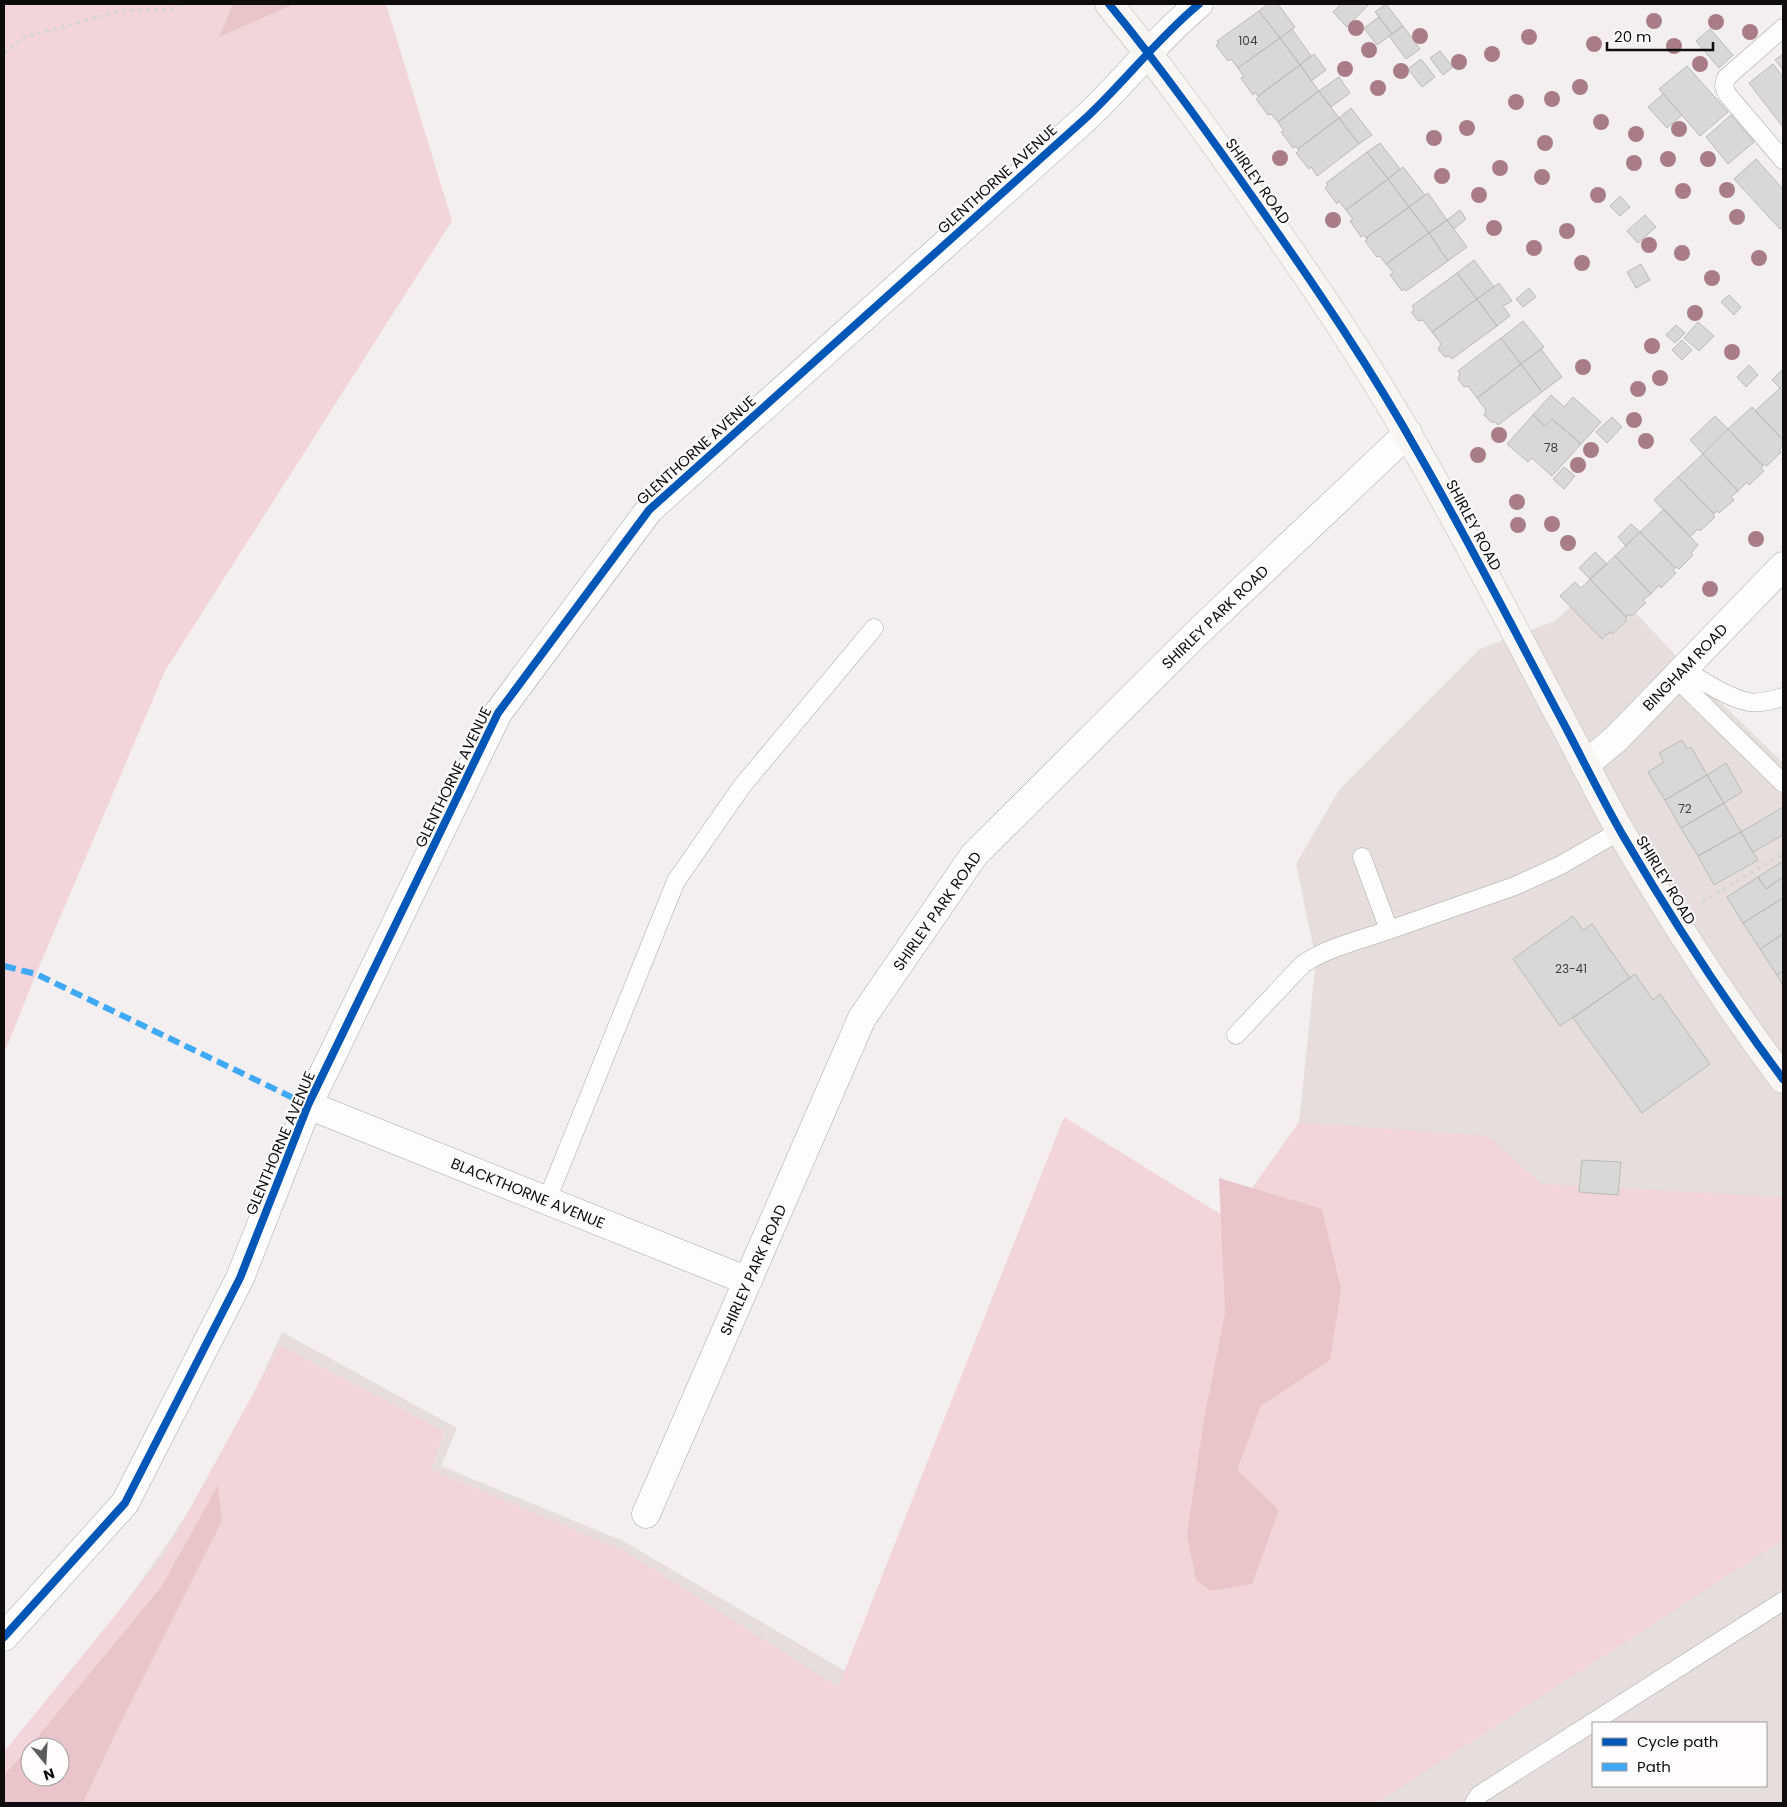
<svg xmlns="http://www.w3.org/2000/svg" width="1787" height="1807" font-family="Poppins,sans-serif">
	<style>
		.built { fill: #e5ddde; fill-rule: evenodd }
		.green { fill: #f1d5db; fill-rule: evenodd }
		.forest { fill: #eac4cb; fill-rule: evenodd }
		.building { fill: #d8d8d8; stroke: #bbbaba }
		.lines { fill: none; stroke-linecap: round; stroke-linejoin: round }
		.service-casing { stroke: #aaa7a7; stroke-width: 19 }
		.minor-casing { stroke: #aaa7a7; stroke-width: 29 }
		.tertiary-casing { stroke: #aaa7a7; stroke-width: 29 }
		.primary-casing { stroke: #c3bbbd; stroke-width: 29 }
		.path { stroke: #d7d6d6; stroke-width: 3; stroke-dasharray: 4 4; stroke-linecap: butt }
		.service { stroke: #fdfdfd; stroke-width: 18 }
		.minor { stroke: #fdfdfd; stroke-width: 28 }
		.tertiary { stroke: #fdfdfd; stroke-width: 28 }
		.primary { stroke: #f8f5f5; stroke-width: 28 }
		.quiet { stroke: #3fa9f5; stroke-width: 6; stroke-dasharray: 12 6; stroke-linecap: butt }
		.cycleway-casing { stroke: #fffcfd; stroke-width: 11 }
		.cycleway { stroke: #0057b8; stroke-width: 8 }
		.tree { fill: #a87d89 }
		.labels { text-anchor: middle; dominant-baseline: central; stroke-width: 4; stroke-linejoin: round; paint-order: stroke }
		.number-label { font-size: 12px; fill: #424142 }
		.street-label { font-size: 15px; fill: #0e0c0d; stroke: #fffcfd }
	</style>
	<rect width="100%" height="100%" fill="#f3eff0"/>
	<path class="built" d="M1602 577 1712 694 1783 763V1803H4V1752L111 1623 168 1543 203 1488 257 1387 282 1332 457 1428 441 1466 623 1541 852 1675 1230 1219 1299 1122 1316 960 1296 864 1339 790 1480 649 1555 621ZM1593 1723H1766V1786H1593ZM30 1747H60V1777H30Z"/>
	<path class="green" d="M4 4H233L220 36 295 4H386L452 221 165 671 36 974 4 1054Z
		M1064 1117 1230 1220 1299 1122 1488 1136 1542 1184 1783 1197V1540L1377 1803H4V1752L165 1554 280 1345 444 1431 431 1469 625 1551 838 1687ZM30 1747H60V1777H30Z"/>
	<path class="forest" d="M233 4H295L219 37Z
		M1219 1178 1322 1209 1341 1289 1330 1360 1261 1406 1237 1470 1279 1510 1252 1584 1211 1591 1196 1580 1187 1535 1204 1419 1225 1313Z
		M218 1485 222 1521 120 1724 83 1803H4V1775L25 1752 162 1586ZM30 1747H60V1777H30Z"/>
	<path class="building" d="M1268 4H1278L1295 27 1280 38 1259 11Z
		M1341 4H1369L1347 27 1333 12Z
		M1386 4 1403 26 1392 34 1375 12Z
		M1259 11 1280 38 1238 68 1231 59 1228 61 1216 45 1219 43 1217 41Z
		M1379 17 1392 34 1377 45 1364 28Z
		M1403 26 1420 49 1406 59 1389 36Z
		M1292 29 1311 56 1300 65 1280 38Z
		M1710 29 1733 55 1719 68 1696 41Z
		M1280 38 1300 65 1258 96 1255 92 1253 95 1241 78 1244 77 1238 68Z
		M1440 51 1453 67 1443 75 1430 58Z
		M1314 54 1326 70 1311 81 1300 65Z
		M1783 54V70L1775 60Z
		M1421 59 1435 77 1422 87 1408 69Z
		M1773 64 1783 77V127L1749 83Z
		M1300 65 1319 91 1278 122 1271 114 1268 115 1256 99 1259 97 1258 96Z
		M1687 66 1728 112 1700 136 1659 89Z
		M1339 77 1350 93 1331 107 1319 91Z
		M1319 91 1339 118 1298 149 1296 146 1293 148 1281 132 1284 131 1278 122Z
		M1663 94 1682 115 1667 128 1648 107Z
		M1351 108 1372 135 1359 144 1339 118Z
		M1731 115 1754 142 1728 164 1706 137Z
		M1339 118 1359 144 1317 176 1311 167 1309 169 1296 153 1299 151 1298 149Z
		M1380 143 1400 169 1388 179 1367 152Z
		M1367 152 1388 179 1346 210 1339 201 1337 204 1325 188 1328 185 1326 183Z
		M1756 159 1783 189V227L1780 229 1734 179Z
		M1403 167 1425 195 1409 207 1388 179Z
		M1388 179 1409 207 1366 238 1364 235 1361 237 1350 221 1353 219 1346 210Z
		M1428 193 1447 220 1429 233 1409 207Z
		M1620 196 1630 207 1620 216 1610 206Z
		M1409 207 1429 233 1386 264 1380 256 1377 257 1365 241 1368 239 1366 238Z
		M1460 210 1466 219 1454 229 1447 220Z
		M1645 215 1656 227 1638 243 1627 231Z
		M1447 220 1467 247 1448 261 1429 233Z
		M1429 233 1448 261 1406 291 1404 288 1402 291 1390 275 1393 272 1386 264Z
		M1474 260 1494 287 1477 299 1457 273Z
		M1641 264 1650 280 1636 288 1627 272Z
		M1457 273 1477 299 1432 332 1423 320 1418 321 1412 313 1414 308 1412 306Z
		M1499 283 1512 301 1503 306 1510 316 1497 326 1477 299Z
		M1529 288 1536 297 1523 307 1516 299Z
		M1729 295 1741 307 1734 315 1721 302Z
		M1477 299 1497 326 1452 359 1450 356 1445 357 1438 349 1441 344 1432 332Z
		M1523 321 1544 347 1521 364 1501 338Z
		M1698 322 1714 336 1699 351 1684 338Z
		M1676 325 1685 333 1675 343 1666 335Z
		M1501 338 1521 364 1477 398 1468 386 1464 387 1458 379 1460 374 1458 371Z
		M1682 340 1692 350 1682 360 1672 350Z
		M1541 349 1562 377 1542 392 1521 364Z
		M1521 364 1542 392 1498 425 1495 422H1491L1484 415 1486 410 1477 398Z
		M1749 365 1758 375 1746 387 1737 377Z
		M1783 369V385L1780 388 1772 380Z
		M1780 388 1783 392V440L1755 411Z
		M1551 395 1564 407 1573 397 1601 422 1581 444 1552 419 1545 426 1533 415Z
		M1752 407 1783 440V446L1779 450 1781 452 1767 466 1764 464 1763 466 1728 429Z
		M1533 415 1545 426 1552 419 1581 444 1552 476 1532 458 1528 462 1507 444Z
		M1715 416 1728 429 1703 454 1690 440Z
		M1612 417 1622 427 1607 443 1596 432Z
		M1728 429 1763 466 1761 468 1764 471 1749 485 1747 482 1738 491 1703 454Z
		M1703 454 1738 491 1731 497 1734 500 1719 513 1717 511 1714 514 1678 477Z
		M1564 467 1575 476 1564 489 1553 479Z
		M1678 477 1714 514 1713 515 1715 517 1700 531 1698 529 1690 537 1654 500Z
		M1664 509 1698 545 1691 553 1693 555 1679 569 1676 567 1675 568 1640 532Z
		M1631 524 1640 532 1626 546 1618 537Z
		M1640 532 1675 568 1673 571 1676 573 1661 588 1659 585 1651 594 1615 556Z
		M1595 552 1607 564 1590 579 1579 568Z
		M1615 556 1651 594 1643 600 1646 603 1631 616 1629 614 1626 617 1590 579Z
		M1590 579 1626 617 1625 618 1627 620 1613 634 1610 632 1602 639 1560 596 1575 582 1581 588Z
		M1682 740 1687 749 1691 747 1707 775 1665 800 1648 772 1664 762 1659 753Z
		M1726 763 1742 792 1724 803 1707 775Z
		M1707 775 1724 803 1681 828 1665 800Z
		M1724 803 1741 832 1698 856 1681 828Z
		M1783 807V835L1753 852 1741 832Z
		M1741 832 1758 860 1714 885 1698 856Z
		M1783 861V877L1766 889 1758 877Z
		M1758 877 1766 889 1783 877V898L1743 923 1727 897Z
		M1783 898V934L1760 949 1743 923Z
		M1573 916 1583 930 1592 924 1630 978 1560 1026 1513 959Z
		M1783 934V971L1777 975 1760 949Z
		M1783 971V985L1777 975Z
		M1635 974 1653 1000 1660 994 1710 1064 1642 1113 1573 1018Z
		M1582 1160 1621 1162 1618 1195 1579 1192Z"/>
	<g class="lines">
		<g class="service-casing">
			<path id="service" d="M1783 28 1726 78 1724 86 1727 94 1783 160
				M1683 669C1702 680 1727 698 1749 702 1760 704 1772 700 1783 697
				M1675 677 1783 783
				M1362 857 1389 930 1515 886 1561 865 1620 831
				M1236 1035 1303 964C1329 947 1360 940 1389 930
				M547 1200 676 881 742 786 874 628
				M1474 1803 1479 1795 1783 1601"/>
		</g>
		<g class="minor-casing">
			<path id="minor" d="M308 1105 748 1281
				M646 1514 862 1018 974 855 1197 633 1408 433
				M4 1637 125 1503 240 1278 308 1105 498 713 649 510 1088 116C1126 80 1158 38 1199 4"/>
		</g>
		<g class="tertiary-casing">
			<path id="tertiary" d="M1585 765 1617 738 1783 566"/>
		</g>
		<g class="primary-casing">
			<path id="primary" d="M1109 4C1163 70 1212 139 1261 209 1317 289 1372 370 1420 456 1471 545 1517 636 1565 726 1584 762 1602 799 1622 834 1671 918 1724 1000 1783 1079"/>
		</g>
		<path class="path" d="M4 54 25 37 120 11 173 9 181 4
			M1702 902 1783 854"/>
		<use href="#service" class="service"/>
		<use href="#minor" class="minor"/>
		<use href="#tertiary" class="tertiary"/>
		<use href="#primary" class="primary"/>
		<path class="quiet" d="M4 966 36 974 308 1105"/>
		<g class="cycleway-casing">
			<path id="cycleway" d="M1109 4C1163 70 1212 139 1261 209 1317 289 1372 370 1420 456 1471 545 1517 636 1565 726 1584 762 1602 799 1622 834 1671 918 1724 1000 1783 1079
				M4 1637 125 1503 240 1278 308 1105 498 713 649 510 1088 116C1126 80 1158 38 1199 4"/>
		</g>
		<use href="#cycleway" class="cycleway"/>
	</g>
	<g class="tree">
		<circle cx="1654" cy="21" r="8"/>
		<circle cx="1716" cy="22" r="8"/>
		<circle cx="1356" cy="28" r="8"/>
		<circle cx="1750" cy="32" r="8"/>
		<circle cx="1420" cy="36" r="8"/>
		<circle cx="1529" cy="37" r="8"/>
		<circle cx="1594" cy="44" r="8"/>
		<circle cx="1674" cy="46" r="8"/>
		<circle cx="1369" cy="50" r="8"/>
		<circle cx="1492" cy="54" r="8"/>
		<circle cx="1459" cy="62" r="8"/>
		<circle cx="1700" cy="64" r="8"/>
		<circle cx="1345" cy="69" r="8"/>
		<circle cx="1401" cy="71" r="8"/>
		<circle cx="1580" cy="87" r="8"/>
		<circle cx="1378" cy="88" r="8"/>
		<circle cx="1552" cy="99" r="8"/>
		<circle cx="1516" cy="102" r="8"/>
		<circle cx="1601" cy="122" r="8"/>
		<circle cx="1467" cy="128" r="8"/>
		<circle cx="1679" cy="129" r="8"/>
		<circle cx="1636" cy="134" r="8"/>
		<circle cx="1434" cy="138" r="8"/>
		<circle cx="1545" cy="143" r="8"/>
		<circle cx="1280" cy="158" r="8"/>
		<circle cx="1668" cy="159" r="8"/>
		<circle cx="1708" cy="159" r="8"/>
		<circle cx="1634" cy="163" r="8"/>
		<circle cx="1500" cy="168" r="8"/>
		<circle cx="1442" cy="176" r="8"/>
		<circle cx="1542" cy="177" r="8"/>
		<circle cx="1727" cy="190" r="8"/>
		<circle cx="1683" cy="191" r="8"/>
		<circle cx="1479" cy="195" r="8"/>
		<circle cx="1598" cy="195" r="8"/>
		<circle cx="1737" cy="217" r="8"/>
		<circle cx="1333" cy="220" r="8"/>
		<circle cx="1494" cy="228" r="8"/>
		<circle cx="1567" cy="231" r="8"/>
		<circle cx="1649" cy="245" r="8"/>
		<circle cx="1534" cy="248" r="8"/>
		<circle cx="1682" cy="253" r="8"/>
		<circle cx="1759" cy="258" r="8"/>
		<circle cx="1582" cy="263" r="8"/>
		<circle cx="1712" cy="278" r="8"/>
		<circle cx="1695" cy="313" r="8"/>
		<circle cx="1652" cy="346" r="8"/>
		<circle cx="1732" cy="352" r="8"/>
		<circle cx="1583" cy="367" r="8"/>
		<circle cx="1660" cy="378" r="8"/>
		<circle cx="1638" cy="389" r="8"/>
		<circle cx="1634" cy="420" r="8"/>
		<circle cx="1499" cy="435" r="8"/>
		<circle cx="1646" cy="441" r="8"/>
		<circle cx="1591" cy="450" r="8"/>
		<circle cx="1478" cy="455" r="8"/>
		<circle cx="1578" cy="465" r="8"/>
		<circle cx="1517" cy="502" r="8"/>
		<circle cx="1552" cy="524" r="8"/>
		<circle cx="1518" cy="525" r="8"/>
		<circle cx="1756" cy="539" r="8"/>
		<circle cx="1568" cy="543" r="8"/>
		<circle cx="1710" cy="589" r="8"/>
	</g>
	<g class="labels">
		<g class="number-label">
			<text x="1248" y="40">104</text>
			<text x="1551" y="447">78</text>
			<text x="1685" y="808">72</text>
			<text x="1571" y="968">23-41</text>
		</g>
		<g class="street-label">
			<text transform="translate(997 179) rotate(-42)">GLENTHORNE AVENUE</text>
			<text transform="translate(1258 181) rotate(55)">SHIRLEY ROAD</text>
			<text transform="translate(696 450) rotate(-42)">GLENTHORNE AVENUE</text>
			<text transform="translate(1474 525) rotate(62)">SHIRLEY ROAD</text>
			<text transform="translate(1215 617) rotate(-44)">SHIRLEY PARK ROAD</text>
			<text transform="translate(1685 667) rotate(-46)">BINGHAM ROAD</text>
			<text transform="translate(453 777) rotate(-64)">GLENTHORNE AVENUE</text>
			<text transform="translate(1666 880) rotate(59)">SHIRLEY ROAD</text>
			<text transform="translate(937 911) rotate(-55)">SHIRLEY PARK ROAD</text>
			<text transform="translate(280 1143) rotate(-67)">GLENTHORNE AVENUE</text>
			<text transform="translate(528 1193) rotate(22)">BLACKTHORNE AVENUE</text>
			<text transform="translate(753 1270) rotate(-66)">SHIRLEY PARK ROAD</text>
		</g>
	</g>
	<rect width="1787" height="1807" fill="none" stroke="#0e0c0d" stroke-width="10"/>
	<rect x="1592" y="1722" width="175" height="65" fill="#fffcfd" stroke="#9f9c9d"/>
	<rect x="1602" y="1738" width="25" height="8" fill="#0057b8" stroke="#9f9c9d"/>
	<text x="1637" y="1747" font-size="15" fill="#0e0c0d">Cycle path</text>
	<rect x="1602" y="1763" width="25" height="8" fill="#3fa9f5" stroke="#9f9c9d"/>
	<text x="1637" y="1772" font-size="15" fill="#0e0c0d">Path</text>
	<g transform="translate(45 1762) rotate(162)"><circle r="24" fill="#fffcfd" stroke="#9f9c9d"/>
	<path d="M0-4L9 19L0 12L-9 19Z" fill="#5e5b5c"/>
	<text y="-8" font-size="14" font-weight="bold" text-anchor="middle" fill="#0e0c0d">N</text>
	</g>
	<path d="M1607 42v8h106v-8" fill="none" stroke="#0e0c0d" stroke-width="2.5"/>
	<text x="1614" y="42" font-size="15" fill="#0e0c0d" stroke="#fffcfd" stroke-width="4" paint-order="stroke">20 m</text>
</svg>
